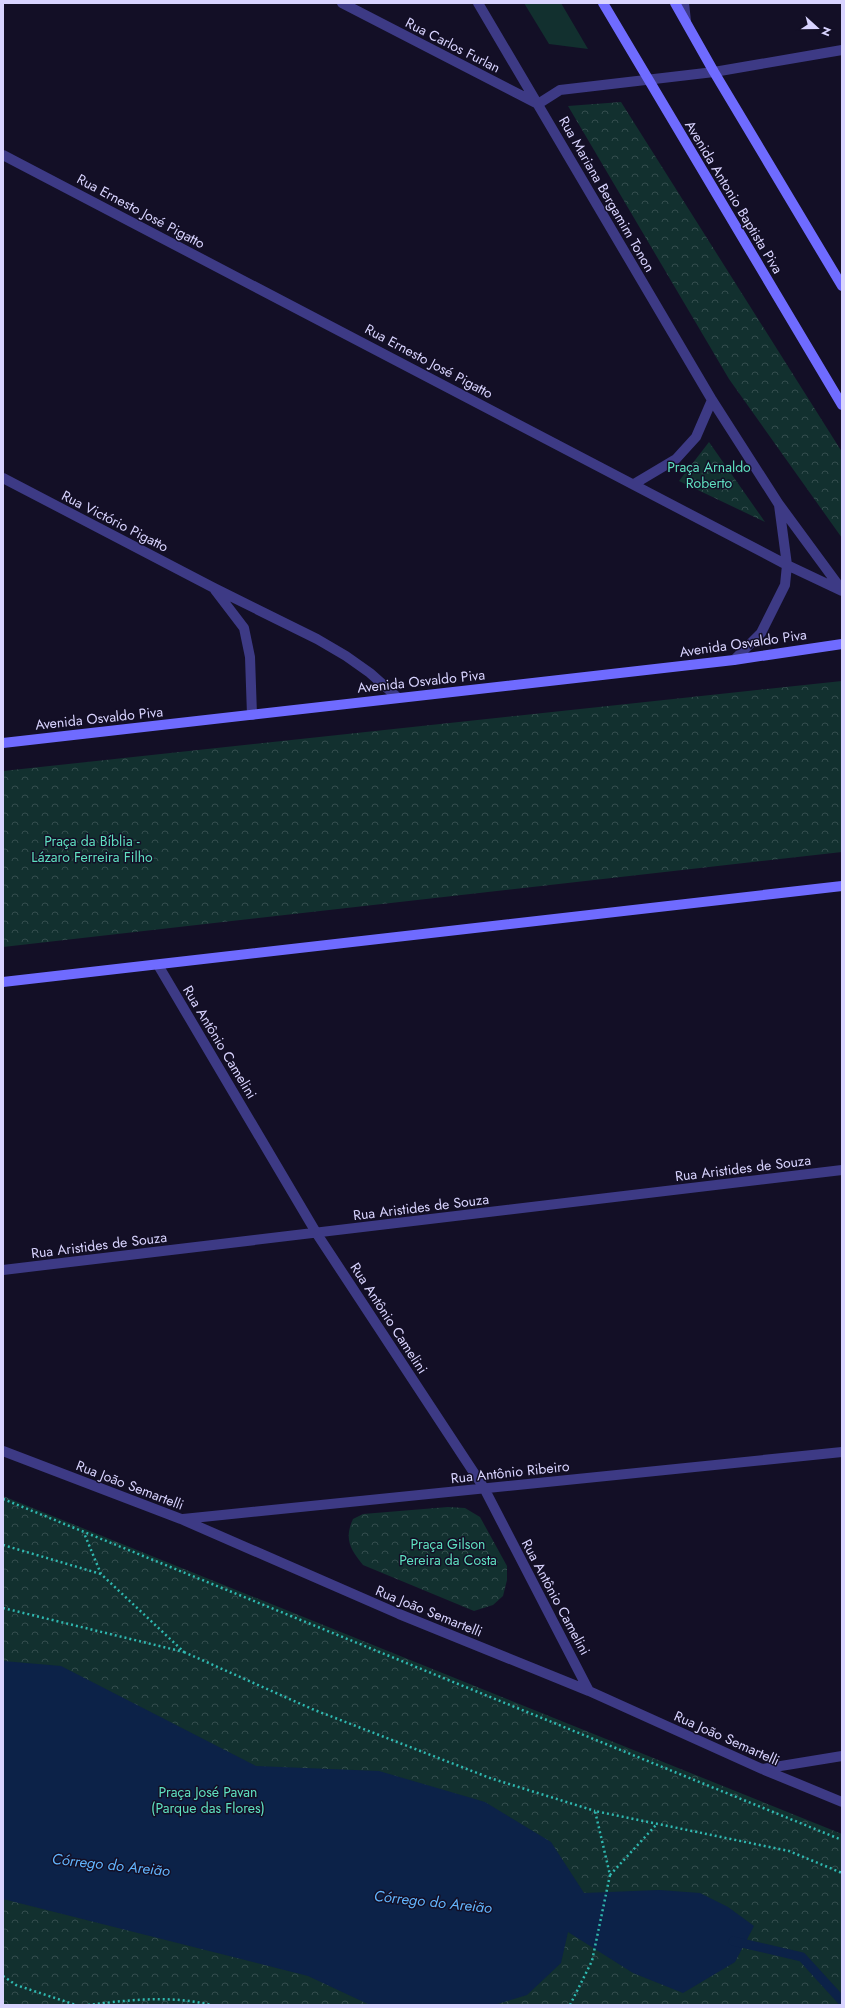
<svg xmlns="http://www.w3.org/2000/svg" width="845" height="2008" font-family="Jost,sans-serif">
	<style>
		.green { fill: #12302f }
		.forest { fill: url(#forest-crowns) }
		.water { fill: #0c2248 }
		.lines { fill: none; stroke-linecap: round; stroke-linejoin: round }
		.stream { stroke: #0c2248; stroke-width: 9 }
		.path { stroke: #2fb8b0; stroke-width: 2.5; stroke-dasharray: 2 3; stroke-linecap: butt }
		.street { stroke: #3d3a85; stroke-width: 10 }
		.secondary { stroke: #6f6bff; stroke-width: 10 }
		.labels { text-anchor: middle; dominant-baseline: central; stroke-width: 3; stroke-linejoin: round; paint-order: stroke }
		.street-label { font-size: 14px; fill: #d9d4ff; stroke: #130f26 }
		.park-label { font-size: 14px; fill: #5fe0c0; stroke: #130f26 }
		.water-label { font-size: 15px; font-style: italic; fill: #62b6ff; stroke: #130f26 }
	</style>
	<defs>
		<pattern id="forest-crowns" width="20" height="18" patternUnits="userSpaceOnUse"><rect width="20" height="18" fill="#12302f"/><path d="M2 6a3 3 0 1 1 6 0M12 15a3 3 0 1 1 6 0" fill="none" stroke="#344d4e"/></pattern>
	</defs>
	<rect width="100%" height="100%" fill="#130f26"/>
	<path class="green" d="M524 3H561L588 49 549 44Z"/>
	<path class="forest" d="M621 102 842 452V538L729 379 568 106Z
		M709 442 765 522 679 481Z
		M842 681V852L3 947V771Z
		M3 1496 842 1834V2005H3Z
		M448 1507 465 1508 480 1517 507 1566V1580L503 1596 493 1605 474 1611 363 1565C350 1549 344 1539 353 1519L363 1514Z"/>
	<path class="water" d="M3 1661 61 1666 256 1766 379 1771 485 1802 551 1842 584 1893 659 1890 700 1893 728 1907 754 1926 735 1962 683 1993 633 1973 568 1932 561 1963 527 1995 494 2005H370L308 1976 3 1899Z"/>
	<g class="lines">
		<path class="stream" d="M733 1941 802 1957 842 2001"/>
		<path class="path" d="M3 1499 842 1840
			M3 1545 101 1574
			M3 1608 184 1652 101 1574 84 1533
			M184 1652 312 1709 490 1778 595 1811
			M610 1875 656 1825
			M3 1976 16 1985 76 2005
			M88 2005C128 2000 171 1995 211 2005
			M570 2005 592 1961 610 1875 595 1811 789 1851 842 1873"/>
		<path class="street" d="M342 3 538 104 560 90 714 72 842 50
			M478 3 712 400 778 503 842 590
			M684 3 686 21
			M3 155 787 565 842 591
			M3 478 214 588 317 639 346 656 370 673 397 697
			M634 484 676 459 696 437 712 400
			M215 590 244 628 250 657 252 715
			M734 660 761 633 785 585 787 565 779 505
			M158 965 317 1234 484 1488 589 1691
			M3 1270 842 1170
			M3 1451 181 1519 399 1614 589 1691 762 1769 842 1802
			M183 1519 842 1452
			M762 1769 842 1756"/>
		<path class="secondary" d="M603 3 842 405
			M675 3 714 72 842 286
			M3 743 734 660 842 644
			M3 982 842 886"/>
	</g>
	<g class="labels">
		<g class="street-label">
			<text transform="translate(453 45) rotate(27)">Rua Carlos Furlan</text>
			<text transform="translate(607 194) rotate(60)">Rua Mariana Bergamim Tonon</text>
			<text transform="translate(734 197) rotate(59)">Avenida Antonio Baptista Piva</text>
			<text transform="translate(141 211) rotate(28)">Rua Ernesto José Pigatto</text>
			<text transform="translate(429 361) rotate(28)">Rua Ernesto José Pigatto</text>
			<text transform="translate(115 521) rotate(27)">Rua Victório Pigatto</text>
			<text transform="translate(743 643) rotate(-8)">Avenida Osvaldo Piva</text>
			<text transform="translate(421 681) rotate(-6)">Avenida Osvaldo Piva</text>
			<text transform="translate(99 718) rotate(-6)">Avenida Osvaldo Piva</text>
			<text transform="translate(220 1042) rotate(59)">Rua Antônio Camelini</text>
			<text transform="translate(743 1168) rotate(-7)">Rua Aristides de Souza</text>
			<text transform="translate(421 1207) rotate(-7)">Rua Aristides de Souza</text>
			<text transform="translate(99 1245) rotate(-7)">Rua Aristides de Souza</text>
			<text transform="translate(389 1318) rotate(57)">Rua Antônio Camelini</text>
			<text transform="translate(510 1472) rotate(-6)">Rua Antônio Ribeiro</text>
			<text transform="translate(130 1485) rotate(21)">Rua João Semartelli</text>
			<text transform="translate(556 1597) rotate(62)">Rua Antônio Camelini</text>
			<text transform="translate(429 1611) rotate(22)">Rua João Semartelli</text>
			<text transform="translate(727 1738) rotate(24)">Rua João Semartelli</text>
		</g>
		<g class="park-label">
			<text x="709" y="467">Praça Arnaldo<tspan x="709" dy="16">Roberto</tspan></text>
			<text x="92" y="841">Praça da Bíblia -<tspan x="92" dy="16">Lázaro Ferreira Filho</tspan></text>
			<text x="448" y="1544">Praça Gilson<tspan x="448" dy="16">Pereira da Costa</tspan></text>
			<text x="208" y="1792">Praça José Pavan<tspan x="208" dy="16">(Parque das Flores)</tspan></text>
		</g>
		<g class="water-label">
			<text transform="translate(111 1865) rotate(6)">Córrego do Areião</text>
			<text transform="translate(433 1902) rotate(6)">Córrego do Areião</text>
		</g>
	</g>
	<rect width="845" height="2008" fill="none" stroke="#d9d4ff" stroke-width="8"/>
	<g transform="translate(817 28) rotate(111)" stroke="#130f26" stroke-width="3" paint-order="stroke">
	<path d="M0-3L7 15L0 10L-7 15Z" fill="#d9d4ff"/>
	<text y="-6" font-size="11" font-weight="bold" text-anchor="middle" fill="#d9d4ff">N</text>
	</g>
</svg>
